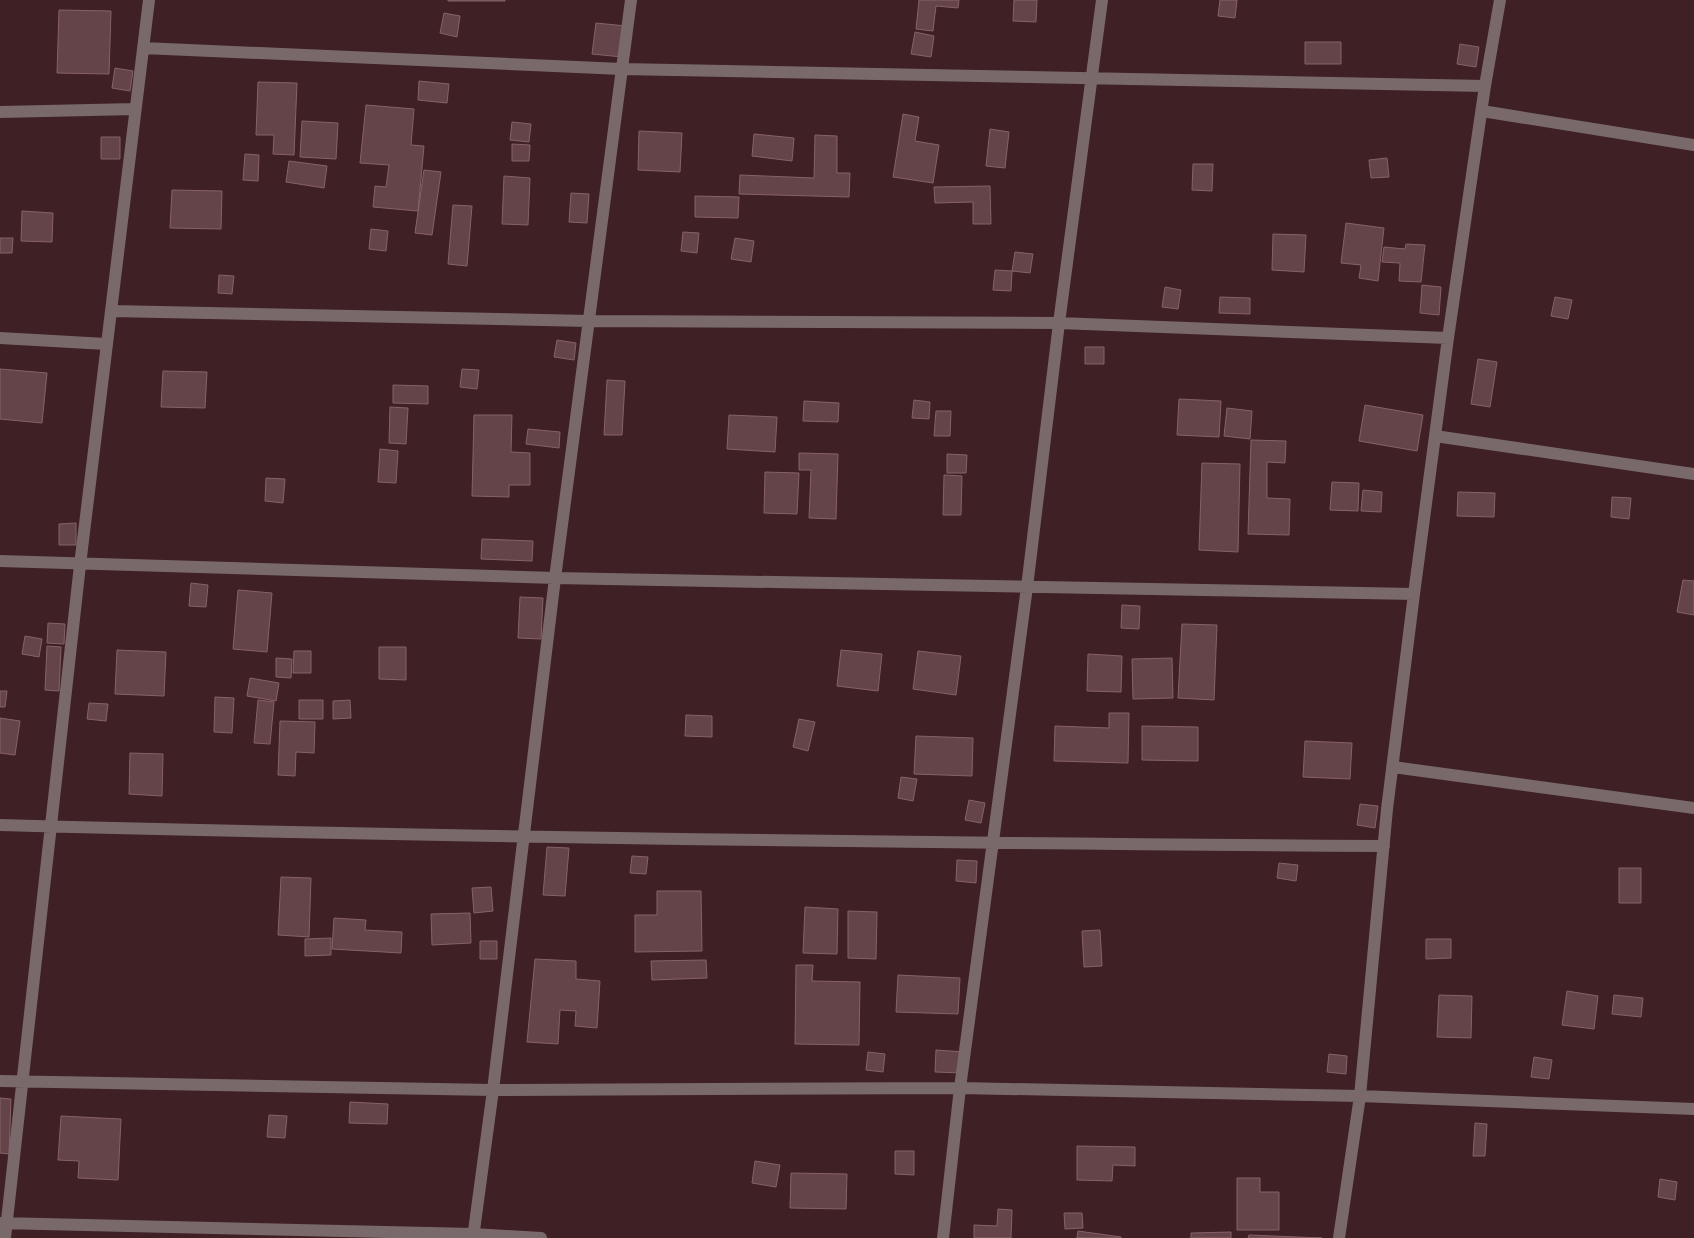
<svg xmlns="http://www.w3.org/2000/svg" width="1694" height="1238" font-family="Commissioner,sans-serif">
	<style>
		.building { fill: #654449; stroke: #866267 }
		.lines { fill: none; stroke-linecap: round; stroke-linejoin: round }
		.street { stroke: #79696b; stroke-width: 12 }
	</style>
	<rect width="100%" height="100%" fill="#3e2025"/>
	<path class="building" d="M448 0H505V1H448Z
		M919 0H959L958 8 936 6 933 31 916 29Z
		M1014 0H1037L1036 22 1013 21Z
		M1220 0H1237L1235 18 1218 16Z
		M59 10 111 11 109 74 57 73Z
		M444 13 460 16 457 37 440 33Z
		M596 23 626 26 622 57 592 54Z
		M915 32 934 36 931 57 911 54Z
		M1305 42H1341V64H1305Z
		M1460 44 1479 47 1476 67 1457 64Z
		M115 68 133 71 130 91 112 88Z
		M419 81 449 84 447 103 418 100Z
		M258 82 297 83 294 155 273 154 274 135H256Z
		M366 105 414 109 411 145 424 146 418 211 373 207 375 186 386 187 389 165 360 163Z
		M903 114 919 117 915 141 939 145 933 183 893 177Z
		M302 121 338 123 336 159 300 157Z
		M512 122 531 124 529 142 510 140Z
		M990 129 1009 132 1005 168 986 166Z
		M639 131 682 133 680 172 638 170Z
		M754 134 794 138 792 161 752 156Z
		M815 135 837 136V173H850L849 197 739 194 740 175 814 178Z
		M101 137H120V159H101Z
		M512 144 530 145 529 161H512Z
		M245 154 259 155 258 181 243 180Z
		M1387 158 1389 177 1371 178 1369 160Z
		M289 161 327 166 324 188 286 182Z
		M1193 164H1213L1212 191 1192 190Z
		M424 170 441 172 432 235 415 233Z
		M504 176 530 178 528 225 502 224Z
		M990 186 991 224H973V202L935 203 934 187Z
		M172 190 222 191 221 229 170 228Z
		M571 193 589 194 587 223 569 222Z
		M695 196 739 197 738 218 695 217Z
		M453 205 472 206 467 266 448 264Z
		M22 211 53 213 52 242 21 241Z
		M1346 223 1384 228 1378 281 1359 278 1361 265 1341 263Z
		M371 229 388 231 386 251 369 249Z
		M683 232 699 233 697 253 681 251Z
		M1273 234 1306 235 1304 272 1272 270Z
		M0 238H13L12 253H0Z
		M735 238 754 241 751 262 731 259Z
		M1406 244 1425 245 1421 282 1399 281 1400 263 1382 262 1384 247 1405 249Z
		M1015 252 1033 254 1030 273 1012 271Z
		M995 270 1012 271 1011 291 993 290Z
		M219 275 234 276 232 294 218 293Z
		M1422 285 1441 287 1439 315 1420 313Z
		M1165 287 1181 290 1178 309 1162 307Z
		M1220 297 1250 298V314L1219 313Z
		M1555 297 1572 300 1568 319 1551 316Z
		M557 340 576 343 574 360 554 357Z
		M1085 347H1104V364H1085Z
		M1478 359 1497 362 1490 407 1471 404Z
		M0 369 47 373 42 423 0 419Z
		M462 369 479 370 477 389 460 387Z
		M163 371 207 372 205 408 161 407Z
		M607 380 625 381 622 435H604Z
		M393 385 428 386V404L393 403Z
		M1179 399 1221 401 1219 437 1177 435Z
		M914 400 930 402 929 419 912 418Z
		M804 401 839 403 838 422 803 421Z
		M1365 405 1423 415 1417 451 1359 441Z
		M390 407 408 408 406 444 389 443Z
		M1227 408 1252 411 1250 439 1224 436Z
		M936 411H951L950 436H934Z
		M474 415H512L511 452 530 453V485H509V497L472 496Z
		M729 415 777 417 775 452 727 449Z
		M528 429 560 432 559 448 526 444Z
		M1251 440 1286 441 1285 463 1267 462V498L1290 499 1289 535 1248 534Z
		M380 449 398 451 396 483 378 482Z
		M799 453 838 454 836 519 809 518 811 470H799Z
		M947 454 967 455 966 473H947Z
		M1202 463 1240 464 1238 552 1199 550Z
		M765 472 799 473 797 514 764 513Z
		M944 475 962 476 961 515H943Z
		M266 478 285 479 283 503 265 501Z
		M1332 482 1359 483 1358 511 1330 510Z
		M1363 490 1382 492 1381 512 1361 511Z
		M1458 492 1495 493 1494 517 1457 516Z
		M1612 497 1631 498 1629 519 1611 517Z
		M76 523V545H59V524Z
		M482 539 533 541 532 561 481 559Z
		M1683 580 1694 581V615L1677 612Z
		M191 583 208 585 206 607 189 606Z
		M238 590 272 593 267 652 233 649Z
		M520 597 543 598 541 639 518 638Z
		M1122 605 1140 606 1139 629 1121 628Z
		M48 623 65 624 64 644 47 643Z
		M1182 624 1217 625 1214 700 1178 698Z
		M25 636 42 639 39 657 22 654Z
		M47 646 61 647 59 691 45 690Z
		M379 647H406V680L379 679Z
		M117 650 166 652 164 696 115 694Z
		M841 650 882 654 878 691 837 686Z
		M294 651H311V673H293Z
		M918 651 961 656 956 695 913 689Z
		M1088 654 1122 656 1121 692 1087 691Z
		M276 658 292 659 291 678 276 677Z
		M1172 658 1173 698 1133 699 1132 659Z
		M250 678 279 683 276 701 247 696Z
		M0 691H7L5 707H0Z
		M215 697 234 698 232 733 214 732Z
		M258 700 274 702 270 744 254 743Z
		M299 700H323V719H299Z
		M350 700 351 718 333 719V701Z
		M89 703 108 704 106 721 87 719Z
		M1109 713H1129L1128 763 1054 761 1055 726 1109 728Z
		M686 715 712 716V737L685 736Z
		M0 718 20 721 15 755 0 753Z
		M799 719 815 722 808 751 793 747Z
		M280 721 315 722 314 753 296 752 295 776 278 775Z
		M1142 726 1198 727V761L1142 760Z
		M916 736 973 738 972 776 914 774Z
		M1305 741 1352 743 1350 779 1303 777Z
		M130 753 163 754 162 796 129 794Z
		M901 777 917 779 913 801 898 798Z
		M969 800 985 803 981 823 965 820Z
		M1360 804 1378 806 1375 828 1357 825Z
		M547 847 569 848 565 896 543 895Z
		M632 856 648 857 646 874 630 873Z
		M957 860 977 861 976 883 956 881Z
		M1279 863 1298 865 1296 881 1277 878Z
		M1619 868H1641V903H1619Z
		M281 877 311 878 309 937 278 935Z
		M491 887 493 911 474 913 472 888Z
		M657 891H701L702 951 635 952V915H657Z
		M805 907 838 909 837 954 803 953Z
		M848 911 877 912 876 959 848 958Z
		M470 913 471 943 432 945 431 914Z
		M334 918 366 920 365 930 402 932 401 953 332 949Z
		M1100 930 1102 966 1084 967 1082 931Z
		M331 938V955L305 956V939Z
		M1426 939H1451V958L1426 959Z
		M480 941H497V959H480Z
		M535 959 576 961V979L600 981 597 1028 575 1026 576 1011 560 1010 558 1044 527 1042Z
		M706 960 707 978 652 980 651 961Z
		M796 965H813L812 981 860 982 859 1045 795 1044Z
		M898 975 960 978 958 1014 896 1012Z
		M1567 991 1598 996 1594 1029 1562 1025Z
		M1439 995 1472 996 1471 1038 1437 1037Z
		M1614 995 1643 998 1641 1017 1612 1014Z
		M936 1050 965 1052 963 1073 935 1072Z
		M868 1052 885 1054 883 1072 866 1070Z
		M1329 1054 1347 1056 1346 1074 1327 1072Z
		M1534 1057 1552 1060 1549 1079 1531 1077Z
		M0 1098 11 1099 9 1154 0 1153Z
		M350 1102 388 1104 387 1124 349 1123Z
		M269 1115 287 1116 285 1138 267 1137Z
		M61 1116 121 1119 118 1180 78 1178 79 1161 58 1160Z
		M1475 1123 1487 1124 1485 1156H1473Z
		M1077 1146 1135 1147V1166L1113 1165 1112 1181 1077 1180Z
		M895 1151H914V1175L895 1174Z
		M755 1161 780 1165 776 1187 752 1183Z
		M791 1173 847 1174 846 1209 790 1208Z
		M1237 1178H1260V1192H1279V1230H1237Z
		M1660 1179 1677 1182 1675 1200 1658 1197Z
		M998 1209 1012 1210 1011 1238H974V1225L997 1226Z
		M1064 1213H1082L1083 1228 1065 1229Z
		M1078 1231 1121 1237V1238H1077Z
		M1231 1232V1238H1191V1233Z
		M1249 1235 1322 1238H1248Z"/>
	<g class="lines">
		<path class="street" d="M143 48 622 69 1485 86
			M1482 111 1694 145
			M0 112 135 109
			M112 311 589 321 1059 323 1448 338
			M0 338 106 344
			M1435 436 1694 474
			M0 561 555 578 1414 594
			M1393 767 1694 808
			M0 825C461 838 922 843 1384 846
			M0 1081 493 1090 960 1088 1360 1096 1694 1109
			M0 1223 473 1234 541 1238
			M5 1238 80 565 149 0
			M473 1238 493 1090 555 578 631 0
			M943 1238 960 1088 1027 587 1059 323 1102 0
			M1339 1238 1360 1096 1387 809 1414 594 1448 338 1485 86 1500 0"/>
	</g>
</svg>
